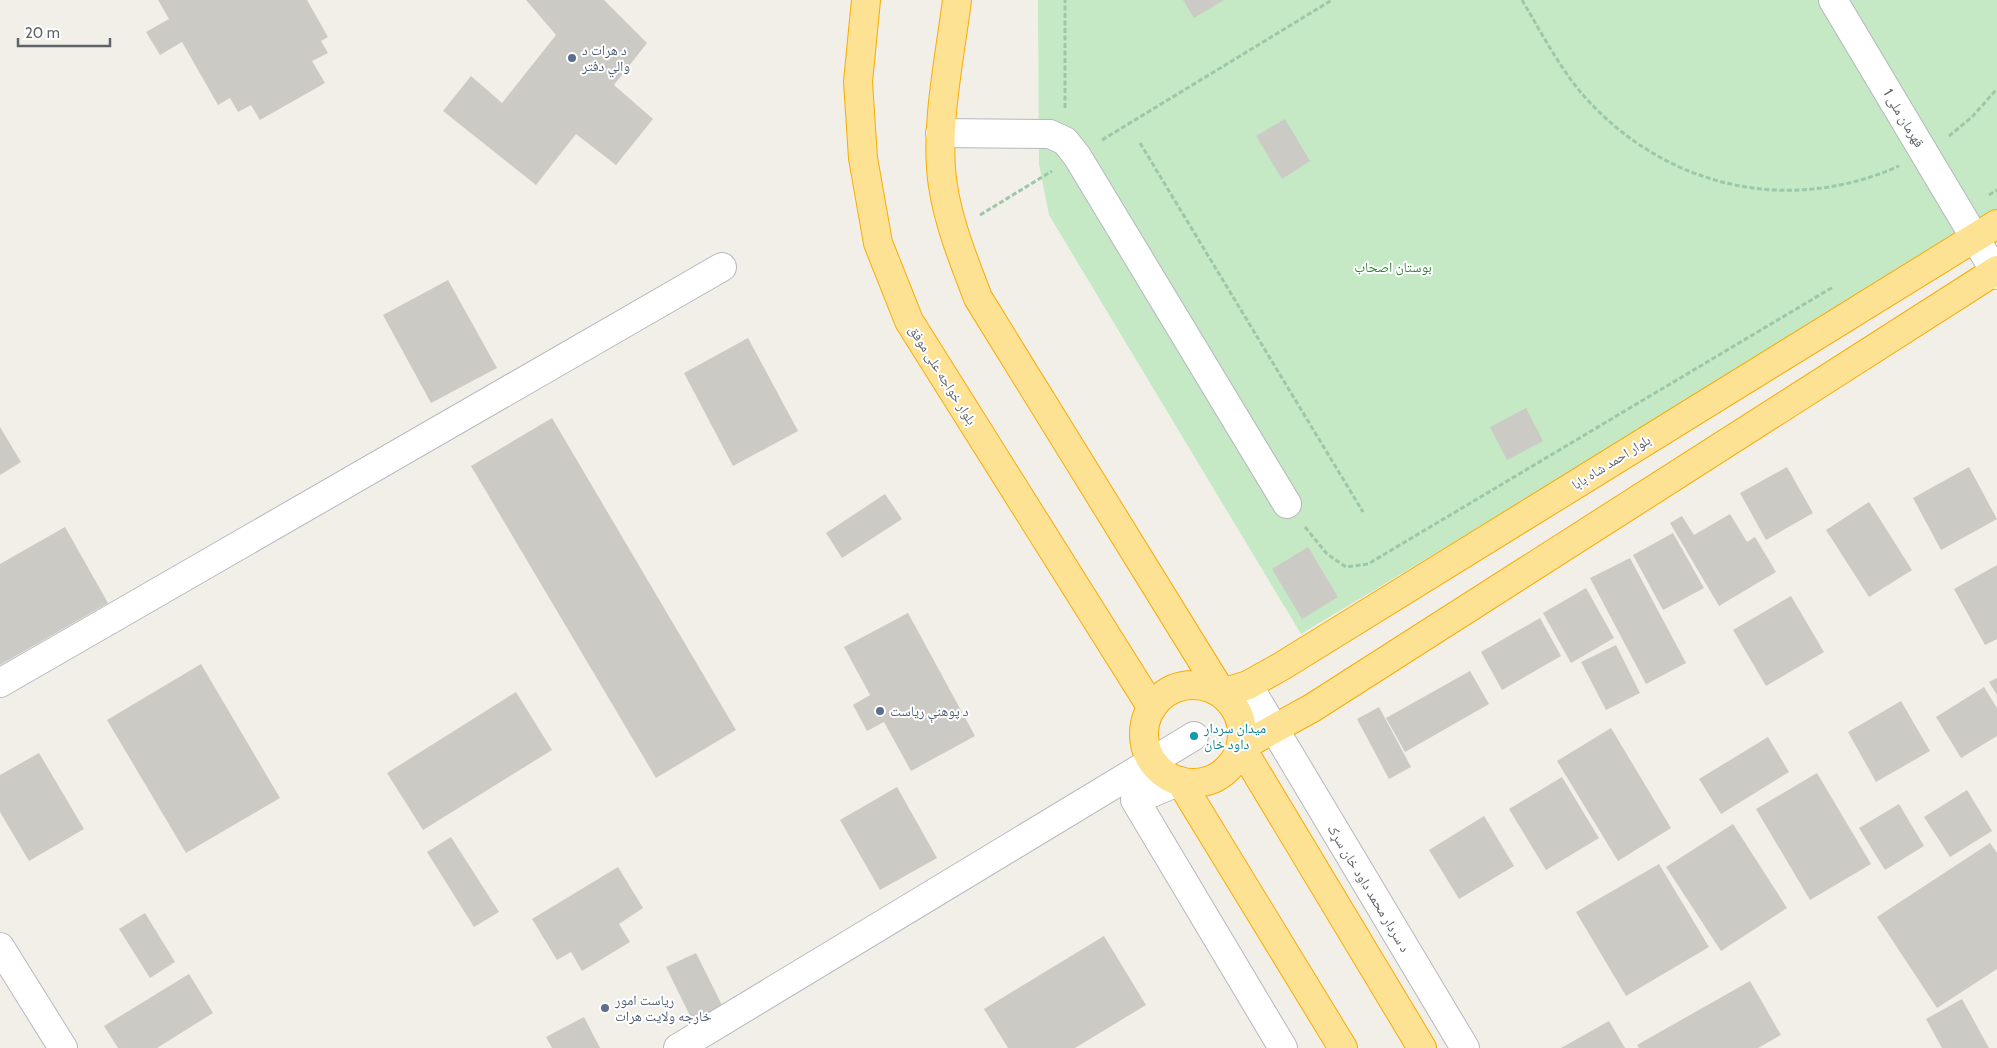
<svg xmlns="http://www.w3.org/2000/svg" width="1997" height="1048" font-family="Cabin,'Noto Naskh Arabic',sans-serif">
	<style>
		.green { fill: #c5e8c5 }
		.building { fill: #cccac5 }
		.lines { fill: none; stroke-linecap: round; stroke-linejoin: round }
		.minor-casing { stroke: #b5b8bc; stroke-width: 30 }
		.highway-casing { stroke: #f9ab00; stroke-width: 30 }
		.path { stroke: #9cc7a9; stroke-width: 3; stroke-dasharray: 5 2.5; stroke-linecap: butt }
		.minor { stroke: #fff; stroke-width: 28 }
		.highway { stroke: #fde293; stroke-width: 28 }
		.service-dot { fill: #5c6f8a; stroke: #fff; stroke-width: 2 }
		.culture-dot { fill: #0f9aa8; stroke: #fff; stroke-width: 2 }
		.labels { text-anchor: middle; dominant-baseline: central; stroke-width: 4; stroke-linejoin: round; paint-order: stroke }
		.service-label { font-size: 14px; fill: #4e5e75; stroke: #fff; text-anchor: start }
		.street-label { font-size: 14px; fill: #5f6368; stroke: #fff }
		.park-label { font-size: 14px; fill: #348238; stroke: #fff }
		.culture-label { font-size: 14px; fill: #0d838f; stroke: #fff; text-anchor: start }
	</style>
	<rect width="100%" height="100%" fill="#f1efe8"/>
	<path class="green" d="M1038 0H1997V216L1301 634 1049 215 1039 164Z"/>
	<path class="building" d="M158 0H307L328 37 321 41 328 53 312 61 325 83 260 120 251 105 238 112 230 98 218 105 182 42 160 55 146 32 169 19Z
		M526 0H604L647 43 614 85 653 119 616 165 576 134 536 185 443 111 471 76 502 103 556 35Z
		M1183 0H1224L1194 18Z
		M1285 119 1310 161 1282 179 1256 136Z
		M448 280 497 368 431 403 383 315Z
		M748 338 798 431 733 466 684 373Z
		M1526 408 1543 441 1507 460 1490 427Z
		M552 418 736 730 656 778 471 466Z
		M0 427 21 462 0 475Z
		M1787 467 1813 513 1766 540 1740 493Z
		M1969 467 1997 519 1941 550 1913 498Z
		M885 494 902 519 842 558 826 533Z
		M1869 502 1912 570 1869 597 1826 530Z
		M1730 514 1747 542 1755 537 1776 572 1719 606 1670 523 1682 516 1694 535Z
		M65 527 108 603 0 665V564Z
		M1673 533 1704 588 1663 610 1633 555Z
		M1308 547 1338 597 1302 619 1272 569Z
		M1630 558 1686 663 1646 684 1590 578Z
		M1997 565V639L1985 645 1954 589Z
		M1586 588 1614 638 1571 663 1543 613Z
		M1791 596 1824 652 1766 686 1733 630Z
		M908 613 975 736 911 771 884 722 867 731 853 705 870 695 844 647Z
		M1540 618 1561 656 1502 690 1481 652Z
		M1616 645 1640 693 1606 710 1581 662Z
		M201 664 280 798 186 853 107 720Z
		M1470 671 1489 704 1405 752 1386 718Z
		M1997 678V695L1989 682Z
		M1984 687 1997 708V736L1961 758 1936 717Z
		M516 692 552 750 423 830 387 773Z
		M1901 701 1930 751 1876 782 1848 732Z
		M1379 707 1411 767 1389 779 1357 719Z
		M1611 728 1671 828 1618 861 1557 761Z
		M1768 737 1789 772 1721 814 1699 779Z
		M39 753 84 829 29 861 0 812V775Z
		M1817 773 1871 864 1810 900 1756 809Z
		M1562 777 1599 838 1546 870 1509 809Z
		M897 787 937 858 880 890 840 820Z
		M1967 790 1992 831 1950 857 1924 817Z
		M1899 804 1924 846 1885 870 1859 828Z
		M1484 816 1514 866 1459 899 1429 850Z
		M1733 824 1787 908 1721 951 1666 867Z
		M451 837 499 912 474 927 427 852Z
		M1990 843 1997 853V969L1937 1008 1877 917Z
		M1659 864 1709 947 1626 996 1576 912Z
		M618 867 643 908 619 924 630 942 582 971 571 952 557 960 532 919Z
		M145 913 175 962 150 978 119 929Z
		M1104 936 1146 1005 1075 1048H1008L984 1009Z
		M696 953 725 1011 695 1026 666 967Z
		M189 974 213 1013 157 1048H118L104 1026Z
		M1750 981 1781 1035 1758 1048H1639L1637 1045Z
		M1962 999 1989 1048H1942L1926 1019Z
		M584 1017 600 1048H552L546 1037Z
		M1609 1021 1625 1048H1561Z"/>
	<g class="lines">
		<g class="minor-casing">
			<path id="minor" d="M1833 0 1997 275
				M940 133 1050 134 1065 141 1077 156 1287 504
				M0 683 722 267
				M1248 685 1465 1048
				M1135 800 1283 1048
				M1135 800 1180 781
				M0 947 63 1048
				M678 1048 1194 736"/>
		</g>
		<g class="highway-casing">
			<path id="highway" d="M866 0 858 82 863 158 878 243 909 321 1152 708
				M957 0C950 57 934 129 943 186 949 225 964 261 978 298L1222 693 1248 685 1282 666 1997 224
				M1144 734a49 49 0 1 1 98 0a49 49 0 1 1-98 0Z
				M1180 781 1343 1048
				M1422 1048 1241 747 1312 708 1997 270"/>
		</g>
		<path class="path" d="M1522 0C1541 32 1559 67 1583 95 1664 187 1787 216 1899 166
			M1065 108V0
			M1949 136 1972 117 1997 89
			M1102 140 1332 0
			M1140 143 1363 512
			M1989 195 1997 190
			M980 215 1052 171
			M1305 527 1327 554 1346 567 1368 564 1833 287"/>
		<use href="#minor" class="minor"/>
		<use href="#highway" class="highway"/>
	</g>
	<g class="service-dot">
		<circle cx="572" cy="58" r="5"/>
		<circle cx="880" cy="711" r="5"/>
		<circle cx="605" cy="1008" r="5"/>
	</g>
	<circle class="culture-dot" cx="1194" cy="736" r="5"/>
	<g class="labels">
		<g class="service-label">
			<text x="582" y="50">د هرات د<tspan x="582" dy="16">والي دفتر</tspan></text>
			<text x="890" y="711">د پوهنې ریاست</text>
			<text x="615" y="1000">ریاست امور<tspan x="615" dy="16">خارجه ولایت هرات</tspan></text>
		</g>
		<g class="street-label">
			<text transform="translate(1904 118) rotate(59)">قهرمان ملی 1</text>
			<text transform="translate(943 375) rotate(58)">بلوار خواجه علی موفق</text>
			<text transform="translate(1611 462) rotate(-32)">بلوار احمد شاه بابا</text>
			<text transform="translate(1369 888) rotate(59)">د سردار محمد داود خان سړک</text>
		</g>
		<g class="park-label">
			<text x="1393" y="267">بوستان اصحاب</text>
		</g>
		<g class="culture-label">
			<text x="1204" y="728">میدان سردار<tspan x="1204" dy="16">داود خان</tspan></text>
		</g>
	</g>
	<path d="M18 38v8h92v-8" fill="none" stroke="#5f6368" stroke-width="2.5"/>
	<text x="25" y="38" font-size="15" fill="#5f6368" stroke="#ffffff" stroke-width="4" paint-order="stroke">20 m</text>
</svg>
